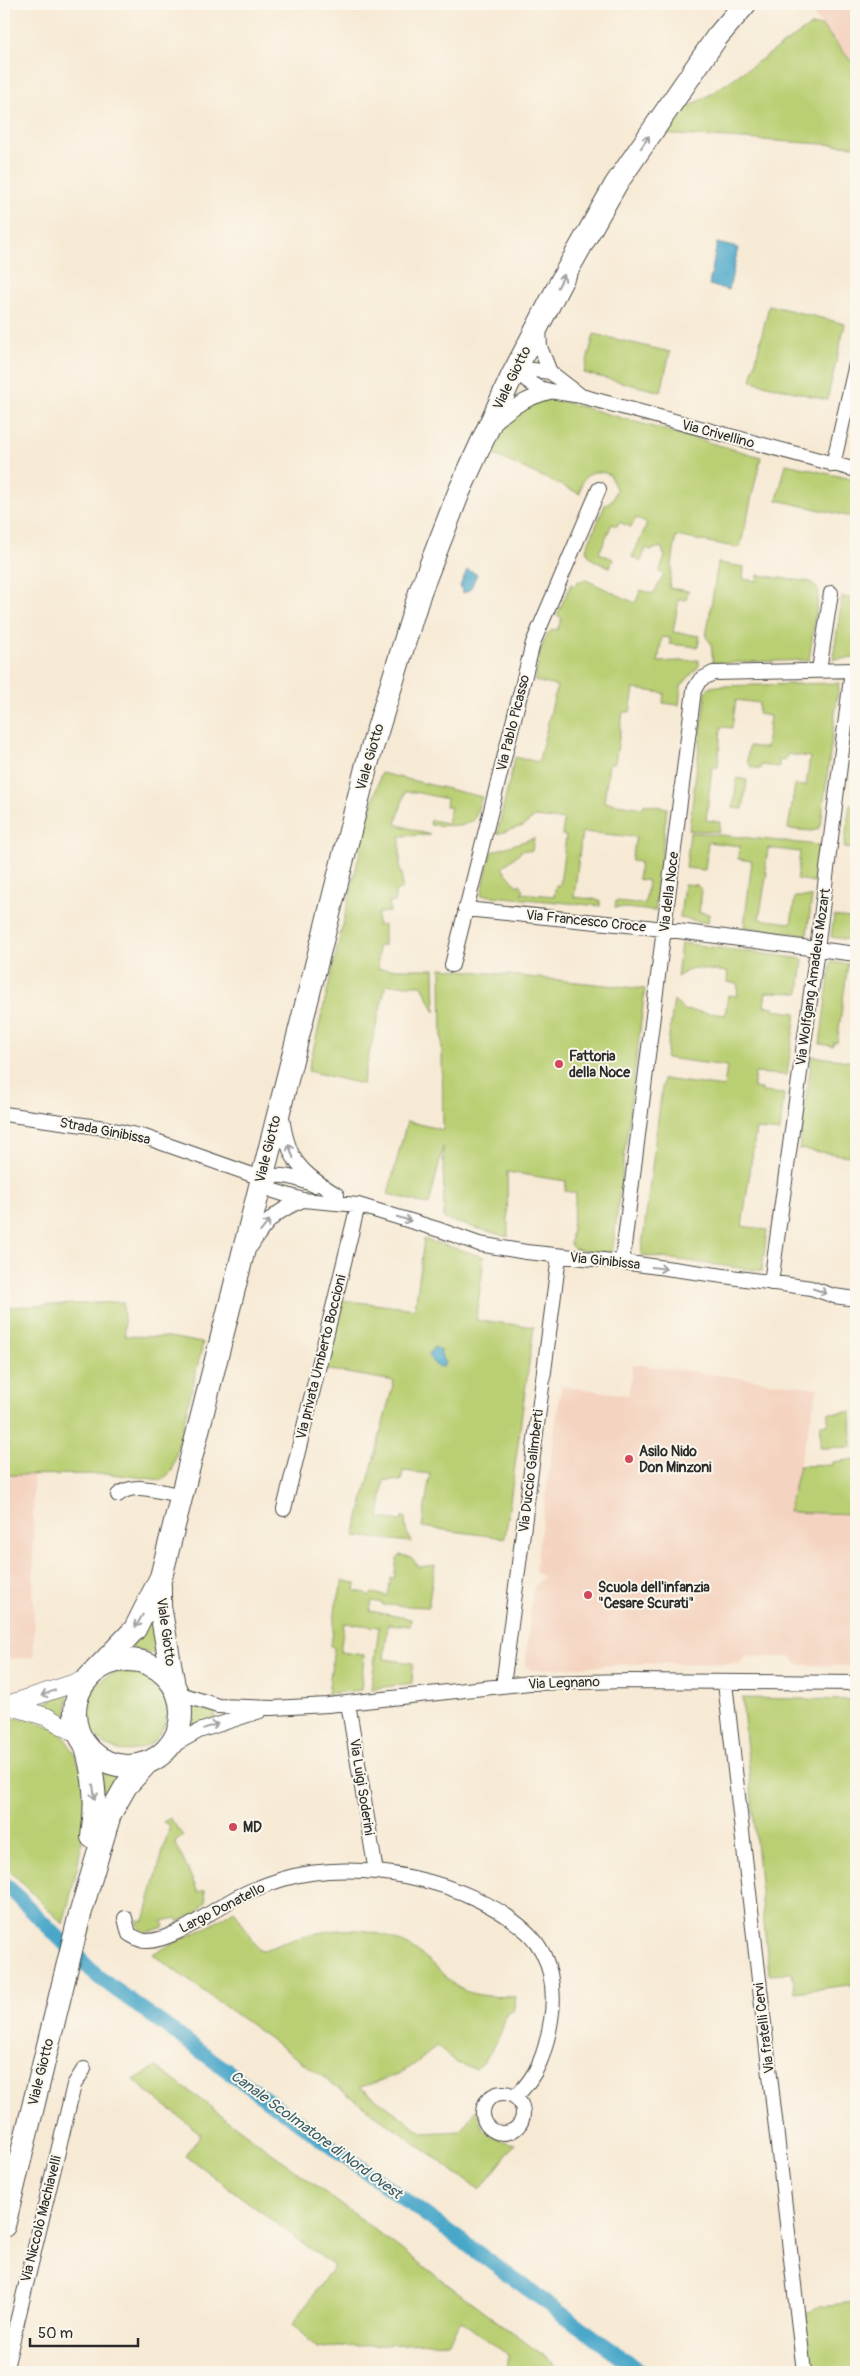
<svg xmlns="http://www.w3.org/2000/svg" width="860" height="2376" font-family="Pangolin,sans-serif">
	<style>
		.built { fill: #f4d3c0 }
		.green { fill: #bacf73; stroke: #727d4f }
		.water { fill: #4aa7c9; stroke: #3a697a }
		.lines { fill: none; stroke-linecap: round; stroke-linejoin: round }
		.canal { stroke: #4aa7c9; stroke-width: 15 }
		.minor-casing { stroke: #4a4844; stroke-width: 16 }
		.tertiary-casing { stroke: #4a4844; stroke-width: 19 }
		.primary-casing { stroke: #4a4844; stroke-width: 24 }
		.minor { stroke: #fff; stroke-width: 14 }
		.tertiary { stroke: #fff; stroke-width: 18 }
		.primary { stroke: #fff; stroke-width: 22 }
		.oneway { stroke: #a0a0a0 }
		.poi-dot { fill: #d1495b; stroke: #fbf7ec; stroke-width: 2 }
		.labels { text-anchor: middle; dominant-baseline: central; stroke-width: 4; stroke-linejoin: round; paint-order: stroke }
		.street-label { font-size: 14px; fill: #2b2b2b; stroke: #fbf7ec }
		.poi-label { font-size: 14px; font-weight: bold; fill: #2b2b2b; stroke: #fbf7ec; text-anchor: start }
		.water-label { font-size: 15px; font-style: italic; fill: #375d6a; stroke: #fbf7ec }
	</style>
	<rect width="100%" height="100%" fill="#fbf7ec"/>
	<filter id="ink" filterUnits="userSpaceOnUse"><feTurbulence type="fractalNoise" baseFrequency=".02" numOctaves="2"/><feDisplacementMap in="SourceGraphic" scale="10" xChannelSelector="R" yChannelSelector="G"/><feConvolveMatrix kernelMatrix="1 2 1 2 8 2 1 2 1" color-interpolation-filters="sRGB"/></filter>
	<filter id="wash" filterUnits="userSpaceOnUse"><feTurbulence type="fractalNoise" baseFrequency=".0096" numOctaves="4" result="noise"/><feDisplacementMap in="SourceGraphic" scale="20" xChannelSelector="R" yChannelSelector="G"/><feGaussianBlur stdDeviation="1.12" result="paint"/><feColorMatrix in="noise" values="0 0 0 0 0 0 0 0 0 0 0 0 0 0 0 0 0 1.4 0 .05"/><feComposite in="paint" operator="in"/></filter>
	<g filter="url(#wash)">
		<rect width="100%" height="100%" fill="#f7ead5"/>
		<path class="built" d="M806 4H856V67L822 26Z
			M633 1364 818 1388 788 1512 856 1514V1666L801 1665 789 1657H747L739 1664 651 1663 531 1670 525 1665 533 1588 544 1577 535 1572 561 1386 628 1395Z
			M33 1474 34 1658 4 1659V1475Z"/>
		<path class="green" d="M810 26H822L856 67V146L663 134 673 116 711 94Z
			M769 305 845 324 827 400 751 381Z
			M594 334 670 352 661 392 584 373Z
			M554 399 761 457 740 548 676 536 669 588 688 591 686 600 679 599 673 632 700 636 698 647 670 644V638L662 637 658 662 699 660V666L681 686 679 705 663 703 664 693 634 689 630 712H623L615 763 609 764 604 802 643 808 644 804 667 808 655 911 615 907 616 901 645 904 648 881 638 879 640 862 631 861 636 837 582 832 574 897 600 900V906L481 895 491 852 534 838 532 851 523 850 502 868 517 886 520 884 524 890 521 893 554 896 556 885H560L566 836 562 835 564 820 535 817 523 826 497 834 515 757 538 762 539 760 557 686 535 681C538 666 540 638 553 629L557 630 562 618 557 615 571 584 575 586 578 581 582 582 584 579 635 603 641 590 653 594 664 575 659 572 665 557 661 547 651 550 646 548 641 561 632 557 647 524 636 518 631 527 619 522 617 526 612 524 599 553 613 559 610 567C599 563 589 561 586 549L605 505 613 499 616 489 610 475C593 467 581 475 580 494L488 452 504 418 531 400Z
			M786 464 856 480V518L777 500Z
			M718 563 744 567 743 579 757 581 758 575 811 582 819 591 809 660 713 663 711 643 706 637Z
			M842 597 856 599V658L833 659Z
			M839 683 821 824 818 829 812 831 788 829 795 785 806 786 810 757 787 754 785 761 779 760V767L761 765 760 769 751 767 747 760 749 746 766 748 770 716 758 714 759 703 736 700 732 728 721 727 718 767H712L706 820 720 822 719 832 689 830 706 691 710 687 717 686Z
			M381 773 482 797 474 820 461 826 430 825 431 820 447 823 451 807 446 806 447 799 414 792H405L396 824 430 835 400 836V873H402V889L395 891V902H389L390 912 378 913 377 925H384V946H378V969H434L435 1012 422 985H386L362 1084 308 1071C333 972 353 871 381 773Z
			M737 778 747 780 743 809 733 808Z
			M850 804 856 805V849L844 848Z
			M690 832 819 845 814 882 797 879 800 852 768 848 765 872H767L759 919 791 923 795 897H812L807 935 744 927 752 861 738 859 740 846 708 842 705 870 686 868Z
			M684 884 697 885 702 890 699 912 709 914 708 923 680 918Z
			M834 916 856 919V941L831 937Z
			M681 943 803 959 799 993 766 992 764 1006 774 1007V1010L796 1013 787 1075 755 1073 753 1088 762 1089V1092L784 1094 780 1132 756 1129 742 1226 767 1230 762 1271 641 1255 663 1079 724 1087 727 1066 666 1058 674 1000 683 1010 725 1015 728 995 737 996 738 984 727 982 728 972 692 968 677 977Z
			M831 962 848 964 837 1043 834 1042 833 1046 820 1044Z
			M441 968 645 989 612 1255 574 1249 570 1244 576 1193 565 1191 566 1181 507 1172 508 1237 444 1219 443 1147 429 1205 388 1194 407 1121 443 1130Z
			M812 1056 856 1062V1157L799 1149Z
			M424 1239 484 1257 476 1320 534 1327 505 1538 422 1527 430 1474 403 1471 401 1481 384 1480 379 1518 402 1521V1516L405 1517 406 1531 412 1542 354 1536 394 1381 324 1369 341 1300 415 1309Z
			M123 1302 125 1336 169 1337 203 1343 172 1471 162 1480 110 1474 4 1475V1307Z
			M851 1412 852 1447 820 1448 821 1424H828V1413Z
			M856 1459V1514L788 1512 799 1466 832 1465V1462Z
			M401 1555 411 1557 419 1567 435 1565 428 1607 383 1605V1603L372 1601 370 1611 411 1619 410 1626 388 1624 384 1659 413 1663 412 1683 371 1689 379 1627 344 1623 340 1652 364 1655 361 1690 328 1694 334 1647 331 1646 336 1605 343 1581 356 1583 355 1591 366 1593 369 1596 372 1593 388 1596 391 1578H394L397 1558Z
			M148 1621 153 1622 157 1655 146 1651 130 1648Z
			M87 1711a40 40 0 1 1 80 0a40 40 0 1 1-80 0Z
			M65 1694 68 1695 67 1717 65 1718 41 1708V1705Z
			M742 1698 856 1700V1984L795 1992 792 1973 769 1974Z
			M191 1705 215 1713V1718L188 1729 186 1727 189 1717 188 1706Z
			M4 1718C24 1718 41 1721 58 1731 62 1734 65 1739 68 1743 102 1791 76 1872 63 1924L4 1865Z
			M98 1762 109 1767 130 1770 106 1806Z
			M170 1818 183 1836 175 1842 198 1892 205 1890 206 1901 197 1913 179 1922 177 1918 162 1921 164 1927 144 1933 138 1927V1920L144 1921 170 1825 163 1822Z
			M234 1910 259 1950H264C324 1927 370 1916 426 1958 435 1964 442 1974 451 1982 468 1998 494 1996 516 1997L513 2011 506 2013C502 2036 493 2052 476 2069L457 2063 436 2046C409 2072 395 2077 360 2087L423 2133 460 2131 477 2109C481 2135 491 2138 515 2144L480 2190 152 1954 215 1923Z
			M157 2067 565 2372H508V2355L461 2321 448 2342 317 2348 292 2324 334 2266 186 2156 201 2134 133 2080Z
			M856 2302V2372H811L805 2314 819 2306Z"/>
		<path class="water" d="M717 243 738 248 729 290 709 285Z
			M467 570 477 574 470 590 463 593 460 586Z
			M434 1347 441 1350V1356L446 1362 443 1367C435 1368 430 1360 429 1354Z"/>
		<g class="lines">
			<path class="canal" d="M4 1883 97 1976 642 2372"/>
		</g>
	</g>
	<g filter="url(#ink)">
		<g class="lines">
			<g class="minor-casing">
				<path id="minor" d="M539 329 540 347 550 372
					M516 368C532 393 554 391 581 396L856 470
					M516 368 550 372 580 395
					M495 422C512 407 527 398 549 392
					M833 465 856 364
					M819 670 831 593
					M465 909 647 927 856 954
					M452 965 533 643 599 489
					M4 1114 105 1128 145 1137 261 1178 274 1191 303 1200 358 1205 440 1230 479 1244 526 1252 622 1262 811 1288 834 1296 856 1299
					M282 1117C288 1162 301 1172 337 1195
					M261 1178C282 1173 294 1177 314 1185
					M251 1246C266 1221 276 1211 303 1200
					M622 1262 694 690 700 680 713 673 856 670
					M771 1283 817 949 852 670
					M118 1495C134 1481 162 1492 182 1496
					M284 1509 358 1205
					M725 1683 804 2372
					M503 1686 559 1256
					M177 1693 218 1706 273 1708 328 1705 530 1683 631 1681 856 1683
					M348 1703 376 1872
					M168 1748 199 1731 260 1711
					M125 1918 129 1934C134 1937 140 1941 146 1941 172 1942 214 1909 237 1897 251 1890 267 1884 283 1879 358 1857 470 1879 528 1933 551 1955 556 1990 551 2020 546 2051 538 2076 515 2097
					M483 2113a20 20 0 1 1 40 0a20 20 0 1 1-40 0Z
					M5 2372 74 2085 84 2069"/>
			</g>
			<g class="tertiary-casing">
				<path id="tertiary" d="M8 1705 47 1717 81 1736
					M4 1706 87 1679"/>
			</g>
			<g class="primary-casing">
				<path id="primary" d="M160 1586V1606L174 1686
					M75 1713a53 53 0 1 1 106 0a53 53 0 1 1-106 0Z
					M94 1672 135 1629 161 1577 367 764 420 592 459 492 512 376 565 274 616 184 717 37 745 4
					M85 1744C95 1777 97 1804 92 1837
					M4 2226 79 1918 110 1814 126 1786 148 1762"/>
			</g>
			<use href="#minor" class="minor"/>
			<use href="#tertiary" class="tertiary"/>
			<use href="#primary" class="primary"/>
		</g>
		<defs><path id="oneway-shaft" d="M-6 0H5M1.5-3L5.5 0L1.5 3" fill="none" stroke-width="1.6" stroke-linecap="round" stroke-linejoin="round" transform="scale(1.25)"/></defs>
		<g class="oneway">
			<use href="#oneway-shaft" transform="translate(645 142) rotate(-56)"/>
			<use href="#oneway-shaft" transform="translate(561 281) rotate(-63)"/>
			<use href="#oneway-shaft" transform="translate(291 1151) rotate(-109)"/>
			<use href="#oneway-shaft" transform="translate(404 1219) rotate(17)"/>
			<use href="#oneway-shaft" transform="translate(265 1226) rotate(-52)"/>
			<use href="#oneway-shaft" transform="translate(659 1268) rotate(8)"/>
			<use href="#oneway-shaft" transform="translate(820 1291) rotate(19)"/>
			<use href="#oneway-shaft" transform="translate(139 1621) rotate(120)"/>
			<use href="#oneway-shaft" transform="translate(48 1693) rotate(160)"/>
			<use href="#oneway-shaft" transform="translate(211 1726) rotate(-20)"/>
			<use href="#oneway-shaft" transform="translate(94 1792) rotate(83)"/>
		</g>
	</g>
	<g class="poi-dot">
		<circle cx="559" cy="1064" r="5"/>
		<circle cx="629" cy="1459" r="5"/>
		<circle cx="588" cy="1595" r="5"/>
		<circle cx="233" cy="1827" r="5"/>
	</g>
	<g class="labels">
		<g class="street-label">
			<text transform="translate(512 378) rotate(-64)">Viale Giotto</text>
			<text transform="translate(718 434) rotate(15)">Via Crivellino</text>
			<text transform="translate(513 723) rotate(-76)">Via Pablo Picasso</text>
			<text transform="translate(370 757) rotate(-74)">Viale Giotto</text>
			<text transform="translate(669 892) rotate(-83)">Via della Noce</text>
			<text transform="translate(586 921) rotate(6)">Via Francesco Croce</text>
			<text transform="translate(813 977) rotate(-82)">Via Wolfgang Amadeus Mozart</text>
			<text transform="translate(105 1131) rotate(11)">Strada Ginibissa</text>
			<text transform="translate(268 1149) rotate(-76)">Viale Giotto</text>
			<text transform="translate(605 1261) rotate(6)">Via Ginibissa</text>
			<text transform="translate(321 1357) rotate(-76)">Via privata Umberto Boccioni</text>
			<text transform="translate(531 1471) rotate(-83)">Via Duccio Galimberti</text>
			<text transform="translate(166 1632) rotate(82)">Viale Giotto</text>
			<text transform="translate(564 1683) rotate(-2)">Via Legnano</text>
			<text transform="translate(362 1787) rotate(81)">Via Luigi Soderini</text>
			<text transform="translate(222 1908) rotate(-27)">Largo Donatello</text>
			<text transform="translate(764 2028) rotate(-97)">Via fratelli Cervi</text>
			<text transform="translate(41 2072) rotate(-76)">Viale Giotto</text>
			<text transform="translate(41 2219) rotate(-76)">Via Niccolò Machiavelli</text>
		</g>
		<g class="poi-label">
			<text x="569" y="1056">Fattoria<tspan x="569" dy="16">della Noce</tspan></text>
			<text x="639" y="1451">Asilo Nido<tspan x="639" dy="16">Don Minzoni</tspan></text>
			<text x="598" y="1587">Scuola dell'infanzia<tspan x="598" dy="16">"Cesare Scurati"</tspan></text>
			<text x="243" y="1827">MD</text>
		</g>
		<g class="water-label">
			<text transform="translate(316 2135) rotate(36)">Canale Scolmatore di Nord Ovest</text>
		</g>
	</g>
	<rect width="860" height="2376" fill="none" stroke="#fbf7ec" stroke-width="20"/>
	<path d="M30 2338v8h108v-8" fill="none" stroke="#2b2b2b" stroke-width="2.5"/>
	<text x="38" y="2338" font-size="15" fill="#2b2b2b" stroke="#fbf7ec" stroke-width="4" paint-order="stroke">50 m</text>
</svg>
